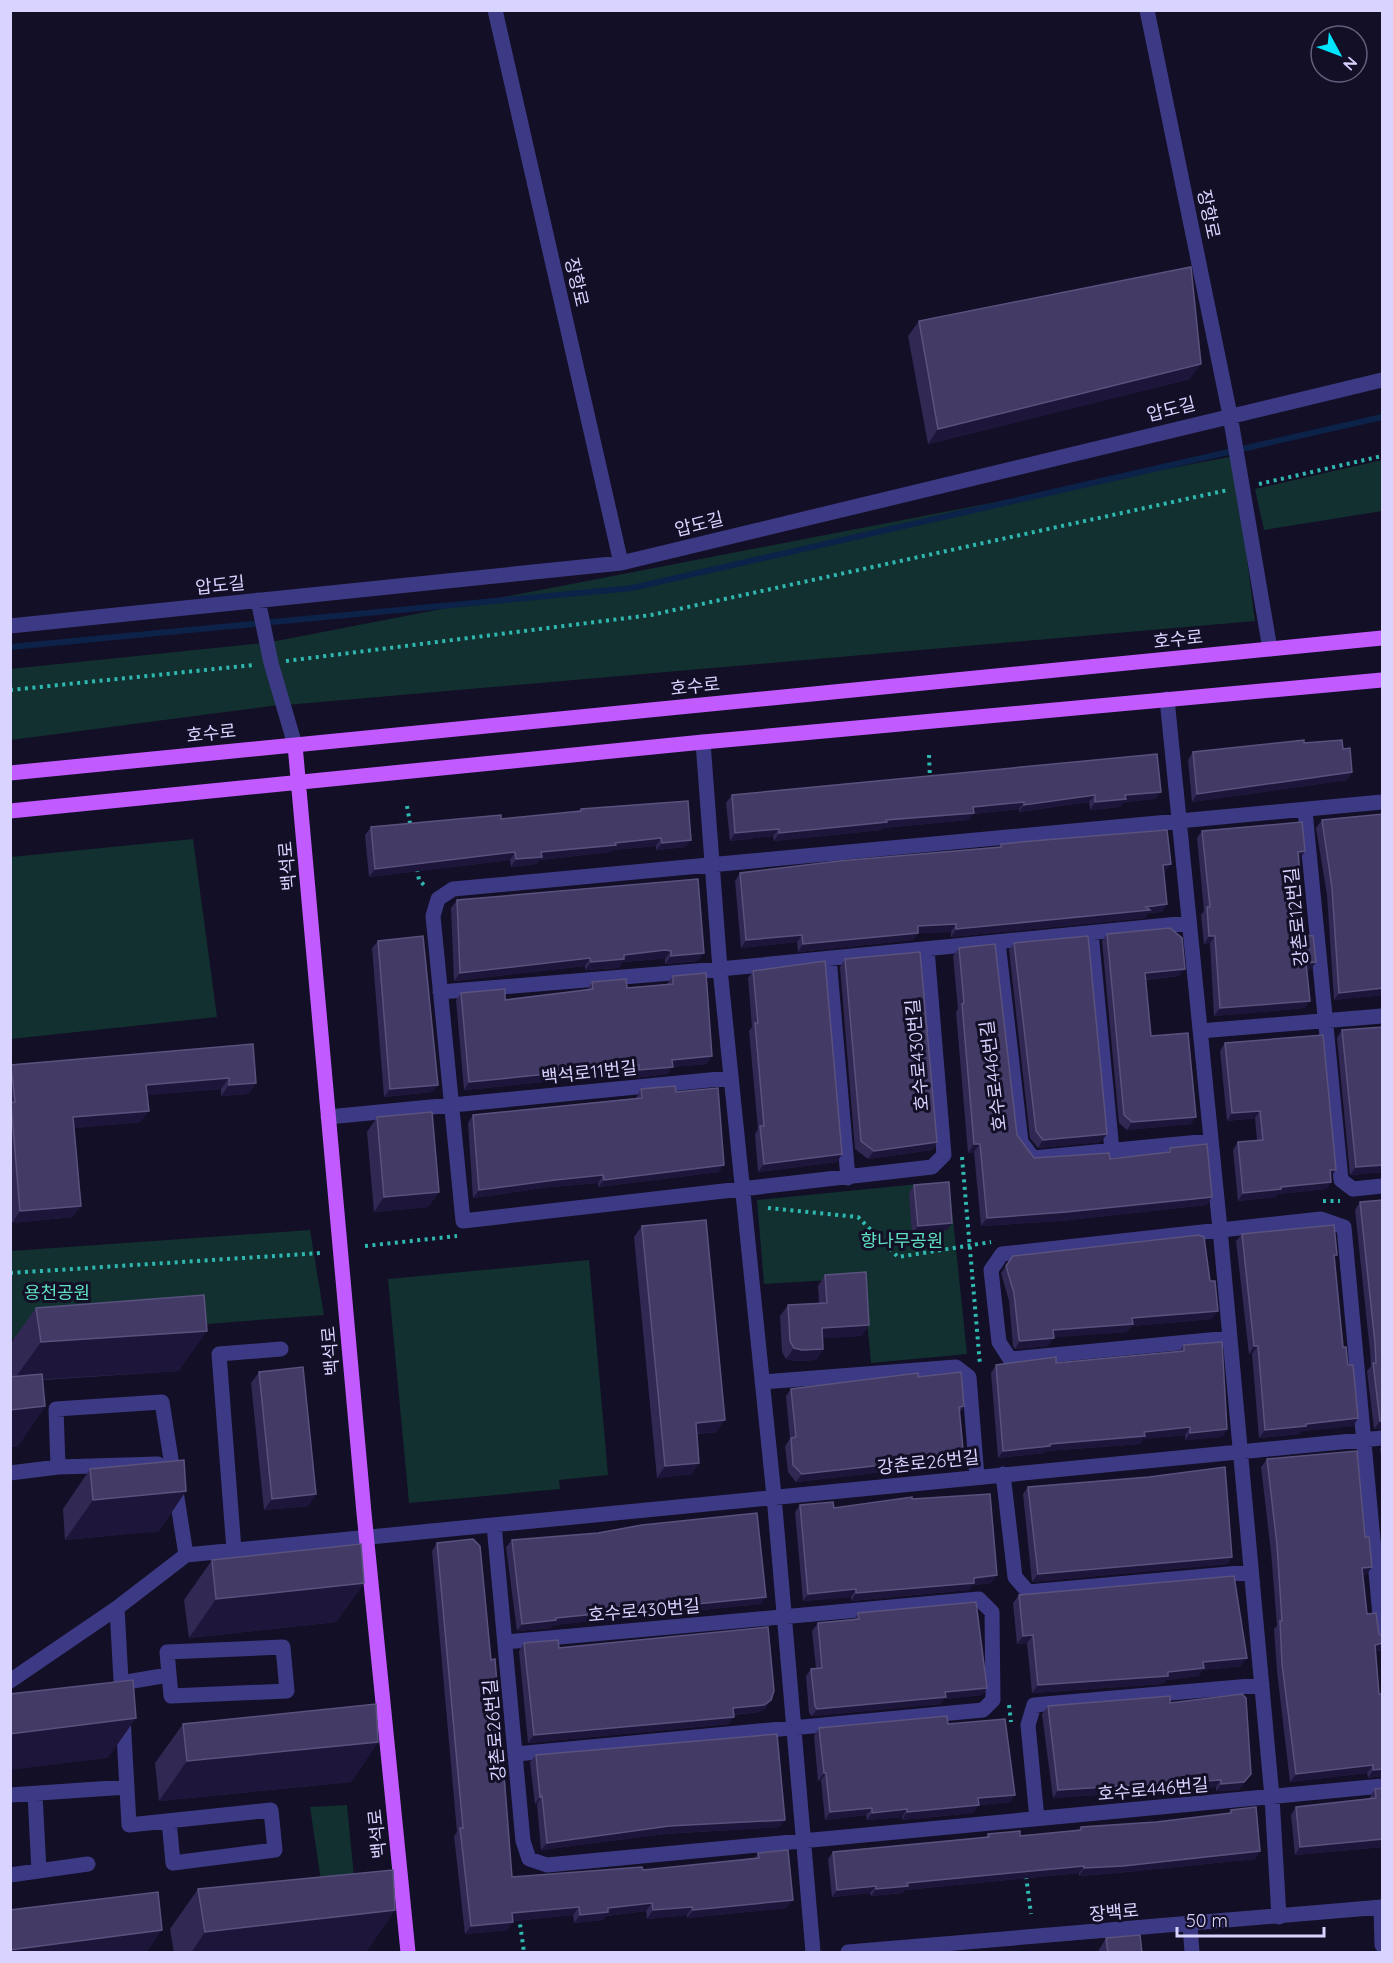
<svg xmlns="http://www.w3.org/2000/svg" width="1393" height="1963" font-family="Quicksand,'Noto Sans KR',sans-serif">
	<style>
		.green { fill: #12302f }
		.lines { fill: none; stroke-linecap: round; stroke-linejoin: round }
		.stream { stroke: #0c2248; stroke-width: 6 }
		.path { stroke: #2fb8b0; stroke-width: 4; stroke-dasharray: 3 4.5; stroke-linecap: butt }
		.minor { stroke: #3d3a85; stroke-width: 15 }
		.major { stroke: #c25bff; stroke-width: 15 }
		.wall { fill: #312854 }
		.shaded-wall { fill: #1d163a }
		.building { fill: #433a66; stroke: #5a527e; stroke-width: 1.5 }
		.labels { text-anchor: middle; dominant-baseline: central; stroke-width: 6; stroke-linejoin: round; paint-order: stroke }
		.street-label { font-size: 18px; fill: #d9d4ff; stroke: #130f26 }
		.park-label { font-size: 18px; fill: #5fe0c0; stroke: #130f26 }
	</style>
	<rect width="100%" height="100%" fill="#130f26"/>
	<path class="green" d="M1234 456 1255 621 286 705 271 642Z
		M1382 460V511L1264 530 1255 489Z
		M263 643 278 705 11 740 10 669Z
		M193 839 217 1017 11 1039V857Z
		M949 1181 967 1354 871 1363 863 1278 764 1284 757 1200Z
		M310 1230 324 1315 11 1339V1251Z
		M589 1260 608 1475 559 1480 560 1489 409 1503 388 1279Z
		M347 1805 354 1877 321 1881 310 1807Z"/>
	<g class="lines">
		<path class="stream" d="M10 647 632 588 1382 417"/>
		<path class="path" d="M1259 484 1382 456
			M286 661 651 615 1228 490
			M10 690 254 665
			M929 755 930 779
			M407 806 411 829
			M417 869 419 880 427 888
			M962 1157 980 1365
			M1323 1201H1340
			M768 1208 858 1217 898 1257 991 1242
			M365 1246 457 1236
			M10 1273 321 1253
			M1009 1705 1011 1722
			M1026 1876 1031 1914
			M519 1917 524 1952"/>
		<path class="minor" d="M495 10 621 563
			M1147 10 1230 415 1270 649
			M258 600 271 663 295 745
			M10 626 621 563 1382 380
			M1167 699 1220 1229 1272 1797 1279 1917
			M703 742 720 969 774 1496 813 1952
			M1305 811 1341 1180 1353 1189 1382 1186
			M1091 933 1112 1151
			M998 942 1021 1142 1033 1158 1210 1141
			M927 949 944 1155 932 1167 463 1221 433 916 438 899 453 889 1382 802
			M829 958 848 1178
			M440 992 720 969 1189 923
			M1200 1031 1382 1016
			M328 1117 730 1078
			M1230 1338 1010 1359 999 1342 991 1270 1002 1254 1321 1219 1344 1227 1382 1637
			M762 1382 956 1367 969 1377 977 1477
			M58 1467 56 1409 162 1402 186 1555
			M10 1473 58 1467 158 1464
			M1003 1474 1015 1577 1028 1592 1251 1572
			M494 1525 523 1841 529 1859 547 1865 1382 1786
			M234 1550 219 1354 281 1349
			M117 1608 129 1825 271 1810 275 1850 173 1863 169 1821
			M505 1642 979 1599 992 1612 993 1700 983 1710 516 1754
			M283 1647 287 1691 171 1696 167 1652Z
			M10 1681 117 1608 186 1555 1382 1438
			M121 1683 168 1675
			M35 1794 39 1871
			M10 1795 127 1787
			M1037 1819 1028 1725 1034 1705 1262 1685
			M10 1875 88 1864
			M1381 1907 1382 1945
			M1190 1925 1192 1952
			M848 1952 1382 1907"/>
		<path class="major" d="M295 745 364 1513 408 1952
			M10 773 1382 638
			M10 811 703 742 1382 680"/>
	</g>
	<path class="wall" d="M919 321 1190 379 928 444 908 336Z
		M1304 743 1343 749 1352 772 1347 780 1192 802 1188 760 1193 752Z
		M1161 792 1155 799 1124 802 1120 807 1090 810 1089 802 1019 812V809L973 814 968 820 883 828 881 830 774 841 773 836 730 841 726 803 732 795Z
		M581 809 686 847 656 850V846L612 850 610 852 540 860 536 864 511 867 510 860 369 877 365 835 371 827 501 819 579 811Z
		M1383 814V995L1334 1000 1327 895 1316 828 1322 820Z
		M1202 831 1305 851 1299 859 1305 935 1316 962 1311 969 1307 970 1305 1008 1214 1016 1210 943 1204 944 1201 915 1204 911 1197 838Z
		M1001 844 1165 872H1164L1167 904 1162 912 1148 913 1145 918 951 937V932L918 933 913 940 798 952 797 942 741 948 735 881 740 873 999 847Z
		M698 879V961L665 964V959H659L622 962 619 968 585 970V966L454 981 451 908 457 900Z
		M1107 934 1185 969 1179 976 1145 980 1151 1036 1191 1124 1127 1130 1119 1123 1102 941Z
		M378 941 438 1085 432 1092 384 1097 372 948Z
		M1014 943 1101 1142 1038 1148 1030 1138 1009 950Z
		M959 948 1017 1135 1034 1158 1110 1159 1167 1153 1170 1148 1212 1197 1206 1205 1060 1221 981 1226 974 1152 968 1153 956 1012 958 1009 953 956Z
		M845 959 937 1142 932 1150 868 1159 855 1149 840 967Z
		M753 971 842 1154 837 1162 758 1172 755 1134 758 1129 749 1031 752 1027 748 978Z
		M673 976 707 1064 672 1067 668 1074 634 1078V1073L464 1090 456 1000 461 993 505 1000 587 990 592 982 627 988 667 984Z
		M1342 1030 1383 1172 1350 1175 1337 1038Z
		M1225 1043 1331 1177V1182L1326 1189 1278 1194 1276 1197 1238 1201 1233 1150 1238 1142 1257 1140 1255 1118 1227 1121 1220 1051Z
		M253 1044 256 1083 248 1094 221 1096V1089L147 1095 141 1122 74 1128 73 1217 12 1223 10 1203V1066L11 1065Z
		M641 1089 676 1092 719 1172 598 1187V1183L549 1187 473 1198 468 1123 473 1115 636 1098Z
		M377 1117 439 1192 428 1207 374 1212 367 1132Z
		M914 1185 947 1230 912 1234 909 1193Z
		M1383 1200V1429H1374L1367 1371 1371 1366 1370 1351 1355 1210 1360 1202Z
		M642 1226 717 1432 697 1434 699 1463 692 1474 657 1478 634 1237Z
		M1242 1234 1334 1259 1343 1347 1348 1365 1358 1418 1353 1426 1302 1431 1300 1434 1259 1438 1252 1354H1249L1236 1241Z
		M1013 1256 1212 1319 1132 1326 1127 1332 1054 1337 1048 1346 1015 1349 1013 1346 1009 1301 1001 1273Z
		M825 1275 869 1325 861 1336 823 1338V1349L816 1360 794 1361 786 1359 782 1352 780 1316 788 1305 819 1303 818 1286Z
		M36 1308 179 1371 43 1380 45 1406 18 1446 10 1447V1377H12L10 1365V1344Z
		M1184 1345 1227 1429 1222 1437 1185 1440V1435L1143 1439 1140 1444 1046 1451 1044 1453 998 1458 991 1373 996 1365 1056 1363 1179 1351Z
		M259 1372 316 1494 308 1506 264 1510 251 1383Z
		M918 1377 964 1406 960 1412 963 1449 958 1456 950 1464 796 1482 788 1472 785 1446 790 1439 786 1396 791 1389Z
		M1383 1445V1467L1380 1448Z
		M1267 1459 1365 1537 1372 1567 1366 1575H1363L1367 1614 1379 1634 1383 1650 1376 1651 1379 1694H1383V1776L1368 1778 1367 1773 1290 1782 1277 1671 1274 1629 1277 1626 1271 1552 1261 1467Z
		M90 1469 186 1491 159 1531 65 1540 63 1509Z
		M1028 1487 1232 1557 1227 1564 1032 1582 1023 1494Z
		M912 1499 991 1583 973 1585 969 1590 851 1601V1597L803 1601 795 1512 800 1505 834 1508Z
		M512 1540 761 1604 553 1625 551 1628 517 1631 506 1547Z
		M437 1543 512 1877 643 1870 755 1858 758 1853 787 1908 687 1918V1915L647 1919 646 1911 606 1916 603 1920 574 1923 573 1915 513 1921 507 1930 465 1934 454 1836 457 1832 432 1551Z
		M212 1560 364 1583 336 1622 189 1638 184 1600Z
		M1019 1595 1241 1666 1203 1670 1198 1676 1166 1680 1162 1684 1032 1693 1027 1643 1017 1644 1013 1603Z
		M858 1613 987 1688 982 1695 944 1699 940 1704 812 1716 809 1713 806 1676 811 1669 816 1668 812 1631 818 1623 854 1620Z
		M524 1643 559 1648 766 1708 759 1712 734 1715 729 1724 528 1743 519 1651Z
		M1170 1703 1251 1774 1239 1790 1216 1791V1787L1053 1798 1042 1714 1048 1706Z
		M183 1724 378 1742 351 1782 159 1801 155 1763Z
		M948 1724 1015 1795 1010 1802 979 1805 973 1813 902 1820V1817L867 1820 866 1815 825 1820 821 1780 818 1781 814 1736 819 1728Z
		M536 1755 780 1827 664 1834 541 1850 537 1804H535L530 1762Z
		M1375 1789 1383 1847 1295 1855 1291 1815 1296 1807 1370 1799V1797Z
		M1231 1810 1260 1851 1255 1859 1117 1873 1079 1876V1873L905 1890 902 1893 871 1896 870 1893 832 1897 828 1859 833 1852 986 1837 988 1834 1020 1836 1078 1830 1081 1827 1156 1822 1228 1814Z
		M198 1889 368 1950 345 1953H174L170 1929Z
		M1106 1938 1142 1953H1097Z"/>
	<path class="shaded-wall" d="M1201 364 1190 379 928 444 938 429Z
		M1352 772 1347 780 1192 802 1197 794Z
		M1161 792 1155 799 1124 802 1120 807 1090 810 1095 802 1125 795Z
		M1095 795 1089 802 1019 812 1024 805Z
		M1024 802 1019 809 973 814 968 820 883 828 881 830 774 841 779 833 886 820 973 807Z
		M779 829 773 836 730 841 735 833Z
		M661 838 656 846 612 850 610 852 540 860 536 864 511 867 516 859 541 852 615 843Z
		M691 840 686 847 656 850 662 843Z
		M1305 851 1300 859H1293L1298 852Z
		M515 852 510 860 369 877 375 869Z
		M1171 864 1165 872H1158L1163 865Z
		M1167 904 1162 912 1148 913 1145 918 951 937 956 929Z
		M956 924 951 932 918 933 913 940 798 952 803 944 918 926Z
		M802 935 797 942 741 948 746 940Z
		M1209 936H1215L1210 943 1204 944Z
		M665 950 671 951 665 959H659L622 962 619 968 585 970 591 962 624 955Z
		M704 953 698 961 665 964 671 956Z
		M590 958 585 966 454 981 460 973Z
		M1316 962 1311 969 1301 970 1306 963Z
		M1185 969 1179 976 1139 980 1145 973Z
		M1383 988V995L1334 1000 1339 993Z
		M1310 1001 1305 1008 1214 1016 1220 1008Z
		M712 1056 707 1064 672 1067 668 1074 634 1078 639 1070 672 1060Z
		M639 1065 634 1073 464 1090 469 1082Z
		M229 1078 221 1089 139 1096 146 1085Z
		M256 1083 248 1094 221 1096 229 1085Z
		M438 1085 432 1092 384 1097 390 1089Z
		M149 1111 141 1122 65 1129 73 1117Z
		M1260 1111 1255 1118 1227 1121 1232 1113Z
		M1196 1117 1191 1124 1127 1130 1132 1122Z
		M1107 1134 1101 1142 1038 1148 1043 1140Z
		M937 1142 932 1150 868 1159 874 1151Z
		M974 1144H980L974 1152 968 1153Z
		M842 1154 837 1162 758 1172 764 1164Z
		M724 1165 719 1172 598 1187 604 1180Z
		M1383 1165V1172L1350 1175 1356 1167Z
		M1330 1170H1336L1331 1177Z
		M603 1175 598 1183 549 1187 473 1198 479 1190 555 1180Z
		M1331 1182 1326 1189 1278 1194 1276 1197 1238 1201 1243 1193 1281 1187Z
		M439 1192 428 1207 374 1212 384 1197Z
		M1212 1197 1206 1205 1060 1221 981 1226 987 1218Z
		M81 1206 73 1217 12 1223 20 1211Z
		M952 1223 947 1230 912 1234 918 1226Z
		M1218 1311 1212 1319 1132 1326 1127 1332 1048 1338 1053 1330 1132 1318Z
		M869 1325 861 1336 814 1339 822 1328Z
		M207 1331 179 1371 13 1381 41 1342Z
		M1054 1338 1048 1346 1015 1349 1020 1341Z
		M1254 1346H1258L1252 1354H1249Z
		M794 1348 823 1349 816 1360 794 1361 786 1359Z
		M45 1406 18 1446 10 1447V1410Z
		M1358 1418 1353 1426 1302 1431 1300 1434 1259 1438 1265 1430 1306 1424Z
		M725 1420 717 1432 688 1434 696 1423Z
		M1380 1421H1383V1429H1374Z
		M1190 1427 1185 1435 1143 1439 1140 1444 1046 1451 1044 1453 998 1458 1003 1451 1144 1432Z
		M1227 1429 1222 1437 1185 1440 1190 1433Z
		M963 1449 958 1456 950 1464 796 1482 802 1474Z
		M699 1463 692 1474 657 1478 665 1466Z
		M186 1491 159 1531 65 1540 93 1500Z
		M316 1494 308 1506 264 1510 272 1499Z
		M1232 1557 1227 1564 1032 1582 1038 1574Z
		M1372 1567 1366 1575 1357 1576 1362 1568Z
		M997 1575 991 1583 973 1585 969 1590 851 1601 856 1593Z
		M364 1583 336 1622 189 1638 216 1599Z
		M856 1589 851 1597 803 1601 808 1594Z
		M766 1597 761 1604 553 1625 551 1628 517 1631 522 1624 556 1618Z
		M1033 1635 1027 1643 1017 1644 1023 1636Z
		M1383 1643V1650L1370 1652 1375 1645Z
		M1247 1658 1241 1666 1203 1670 1198 1676 1166 1680 1162 1684 1032 1693 1038 1685 1168 1672 1203 1662Z
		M987 1688 982 1695 944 1699 940 1704 812 1716 817 1709 945 1692Z
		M771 1700 766 1708 759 1712 728 1715 733 1708Z
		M734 1717 729 1724 528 1743 534 1735Z
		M136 1718 108 1758 10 1770V1734Z
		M378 1742 351 1782 159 1801 187 1761Z
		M1373 1765 1367 1773 1290 1782 1296 1774Z
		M1383 1769V1776L1368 1778 1373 1770Z
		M824 1773H826L821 1780 818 1781Z
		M1251 1774 1239 1790 1216 1791 1221 1784Z
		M1221 1780 1216 1787 1053 1798 1058 1790Z
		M1015 1795 1010 1802 979 1805 973 1813 902 1820 907 1812 978 1798Z
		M542 1796 537 1804H535L540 1797Z
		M872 1808 866 1815 825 1820 830 1812Z
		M907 1809 902 1817 867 1820 872 1813Z
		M785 1820 780 1827 664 1834 541 1850 547 1843 669 1826Z
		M1383 1839V1847L1295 1855 1300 1847Z
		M1260 1851 1255 1859 1117 1873 1079 1876 1084 1868Z
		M1084 1866 1079 1873 905 1890 902 1893 871 1896 876 1889 907 1883Z
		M876 1886 870 1893 832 1897 837 1890Z
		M793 1900 787 1908 687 1918 693 1910Z
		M652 1903 646 1911 606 1916 603 1920 574 1923 580 1915 608 1908Z
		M579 1907 573 1915 506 1922 512 1913Z
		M692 1907 687 1915 647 1919 653 1910Z
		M395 1910 368 1950 345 1953H191L205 1932Z
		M513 1922 507 1930 465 1934 471 1926Z
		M162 1930 146 1953H10V1950Z"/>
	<path class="building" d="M1191 267 1201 364 938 429 919 321Z
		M1304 740V743L1342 740 1343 749 1350 748 1352 772 1197 794 1193 752Z
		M1157 754 1161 792 1125 795 1126 799 1095 802V795L1024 805V802L973 807 974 813 886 820 887 822 779 833V829L735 833 732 795Z
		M688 801 691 840 662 843 661 838 615 843 616 845 541 852 542 857 516 859 515 852 375 869 371 827 501 815V819L581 811V809Z
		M1383 814V988L1339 993 1332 888 1322 820Z
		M1302 822 1305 851 1298 852 1305 935 1313 936 1316 962 1306 963 1310 1001 1220 1008 1215 936H1209L1207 907H1210L1202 831Z
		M1167 830 1171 864 1163 865 1167 904 1146 907 1150 910 956 929V924L918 926V933L803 944 802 935 746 940 740 873 839 861 1001 847V844L1044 840Z
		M698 879 704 953 671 956V951L665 950 624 955V959L591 962 590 958 460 973 457 900Z
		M1170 928 1182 938 1185 969 1145 973 1151 1036 1188 1033 1196 1117 1132 1122 1124 1115 1107 934Z
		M423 936 438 1085 390 1089 378 941Z
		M1088 936 1107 1134 1043 1140 1036 1131 1014 943Z
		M995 944 1017 1135 1034 1158 1109 1153 1110 1159 1170 1152V1148L1207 1144 1212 1197 1066 1212 987 1218 980 1144H974L962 1004 964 1003 959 948Z
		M920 952 937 1142 874 1151 861 1141 845 959Z
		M825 961 842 1154 764 1164 760 1126H764L755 1023H758L753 971Z
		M706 973 712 1056 672 1060 673 1067 639 1070V1065L469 1082 461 993 505 989V1000L593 989 592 982 626 979 627 988 673 984V976Z
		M1383 1027V1165L1356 1167 1342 1030Z
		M1323 1035 1336 1170H1330L1331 1182 1281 1187V1189L1243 1193 1238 1142 1263 1140 1260 1111 1232 1113 1225 1043Z
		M253 1044 256 1083 229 1085V1078L146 1085 149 1111 73 1117 81 1206 20 1211 11 1103 15 1102 11 1065Z
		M675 1086 676 1092 718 1088 724 1165 604 1180 603 1175 555 1180 479 1190 473 1115 642 1098 641 1089Z
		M432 1112 439 1192 384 1197 377 1117Z
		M949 1182 952 1223 918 1226 914 1185Z
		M1383 1200V1421H1380L1373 1363H1376L1375 1343 1360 1202Z
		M706 1220 725 1420 696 1423 699 1463 665 1466 642 1226Z
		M1334 1225 1337 1255H1334L1343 1347H1346L1348 1365H1353L1358 1418 1306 1424V1426L1265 1430 1258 1346H1254L1242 1234Z
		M1199 1235 1204 1237 1210 1281H1215L1218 1311 1132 1318 1133 1324 1053 1330 1054 1338 1020 1341 1019 1339 1014 1293 1006 1266 1013 1256Z
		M866 1272 869 1325 822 1328 823 1349 802 1350 794 1348 790 1341 788 1305 827 1303 825 1275Z
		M204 1295 207 1331 41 1342 36 1308Z
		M1222 1342 1227 1429 1190 1433V1427L1144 1432 1145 1436 1050 1444V1446L1003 1451 996 1365 1056 1357V1363L1184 1351V1345Z
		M303 1367 316 1494 272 1499 259 1372Z
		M961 1372 964 1406 959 1407 963 1449 955 1457 802 1474 793 1465 791 1438 796 1437 791 1389 918 1373V1377Z
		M42 1374 45 1406 10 1410V1377Z
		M1357 1451 1365 1537H1369L1372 1567 1362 1568 1367 1614 1376 1613 1379 1634 1383 1637V1643L1375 1645 1379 1694H1383V1769L1373 1770V1765L1296 1774 1282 1664 1280 1621H1282L1277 1545 1267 1459Z
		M184 1460 186 1491 93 1500 90 1469Z
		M1225 1467 1232 1557 1038 1574 1028 1487 1149 1477Z
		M990 1494 997 1575 974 1578V1583L856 1593V1589L808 1594 800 1505 833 1502 834 1508 912 1497V1499Z
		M757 1513 766 1597 556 1618V1620L522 1624 512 1540 598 1533 642 1525Z
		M473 1539 480 1546 491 1660 495 1659 512 1877 642 1867 643 1870 759 1858 758 1853 788 1850 793 1900 693 1910 692 1907 653 1910 652 1903 608 1908V1912L580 1915 579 1907 512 1913 513 1922 471 1926 460 1828H463L437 1543Z
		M361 1544 364 1583 216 1599 212 1560Z
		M1234 1576 1247 1658 1203 1662 1204 1668 1168 1672V1676L1038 1685 1033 1635 1023 1636 1019 1595Z
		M976 1602 987 1688 945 1692 946 1697 817 1709 815 1706 811 1669 822 1668 818 1623 859 1619 858 1613Z
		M768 1627 774 1691 771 1700 764 1705 733 1708 734 1717 534 1735 524 1643 558 1640 559 1648 568 1647Z
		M133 1680 136 1718 10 1734V1694Z
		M1242 1694 1246 1698 1251 1774 1244 1782 1221 1784V1780L1058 1790 1048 1706 1170 1696V1703Z
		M376 1704 378 1742 187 1761 183 1724Z
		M947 1716 948 1724 1005 1719 1015 1795 978 1798 979 1805 907 1812V1809L872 1813V1808L830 1812 826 1773H824L819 1728Z
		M777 1734 785 1820 669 1826 547 1843 542 1796 540 1797 536 1755Z
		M1383 1788V1839L1300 1847 1296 1807 1376 1798 1375 1789Z
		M1256 1807 1260 1851 1123 1866 1084 1868V1866L907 1883 908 1886 876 1889V1886L837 1890 833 1852 989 1837 988 1834 1020 1831V1836L1081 1830V1827L1156 1822 1231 1813V1810Z
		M393 1870 395 1910 205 1932 198 1889Z
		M158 1892 162 1930 10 1950V1910Z
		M1140 1935 1142 1953H1108L1106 1938Z"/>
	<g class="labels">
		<g class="street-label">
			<text transform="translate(1209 214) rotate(78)">장항로</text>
			<text transform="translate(577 282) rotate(77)">장항로</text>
			<text transform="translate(1171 409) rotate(-14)">압도길</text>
			<text transform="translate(699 524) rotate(-14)">압도길</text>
			<text transform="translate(220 585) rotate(-6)">압도길</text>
			<text transform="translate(1178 639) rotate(-6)">호수로</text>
			<text transform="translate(695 686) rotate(-6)">호수로</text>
			<text transform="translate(211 733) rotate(-6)">호수로</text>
			<text transform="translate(287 866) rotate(-95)">백석로</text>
			<text transform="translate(1296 917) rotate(-96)">강촌로12번길</text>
			<text transform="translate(917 1055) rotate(-95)">호수로430번길</text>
			<text transform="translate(589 1072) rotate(-6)">백석로11번길</text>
			<text transform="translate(993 1076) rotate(-97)">호수로446번길</text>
			<text transform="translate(330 1351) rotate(-95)">백석로</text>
			<text transform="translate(928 1462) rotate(-6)">강촌로26번길</text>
			<text transform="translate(644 1610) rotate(-5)">호수로430번길</text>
			<text transform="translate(494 1730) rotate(-95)">강촌로26번길</text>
			<text transform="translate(1153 1789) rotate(-5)">호수로446번길</text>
			<text transform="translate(377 1834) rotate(-96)">백석로</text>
			<text transform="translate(1114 1912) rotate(-5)">장백로</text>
		</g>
		<g class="park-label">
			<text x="902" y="1240">향나무공원</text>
			<text x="57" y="1292">용천공원</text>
		</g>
	</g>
	<rect width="1393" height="1963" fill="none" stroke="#d9d4ff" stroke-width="24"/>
	<g transform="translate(1339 54) rotate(131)"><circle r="28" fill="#130f26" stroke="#625e7d" stroke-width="1.5"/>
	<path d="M0-4.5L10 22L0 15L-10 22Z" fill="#00e5ff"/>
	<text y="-9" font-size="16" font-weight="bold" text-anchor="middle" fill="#d9d4ff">N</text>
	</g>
	<path d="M1177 1927v9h147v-9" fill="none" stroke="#d9d4ff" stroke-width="3"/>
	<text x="1186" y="1927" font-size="18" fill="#d9d4ff" stroke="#130f26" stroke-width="4.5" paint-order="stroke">50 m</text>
</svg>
